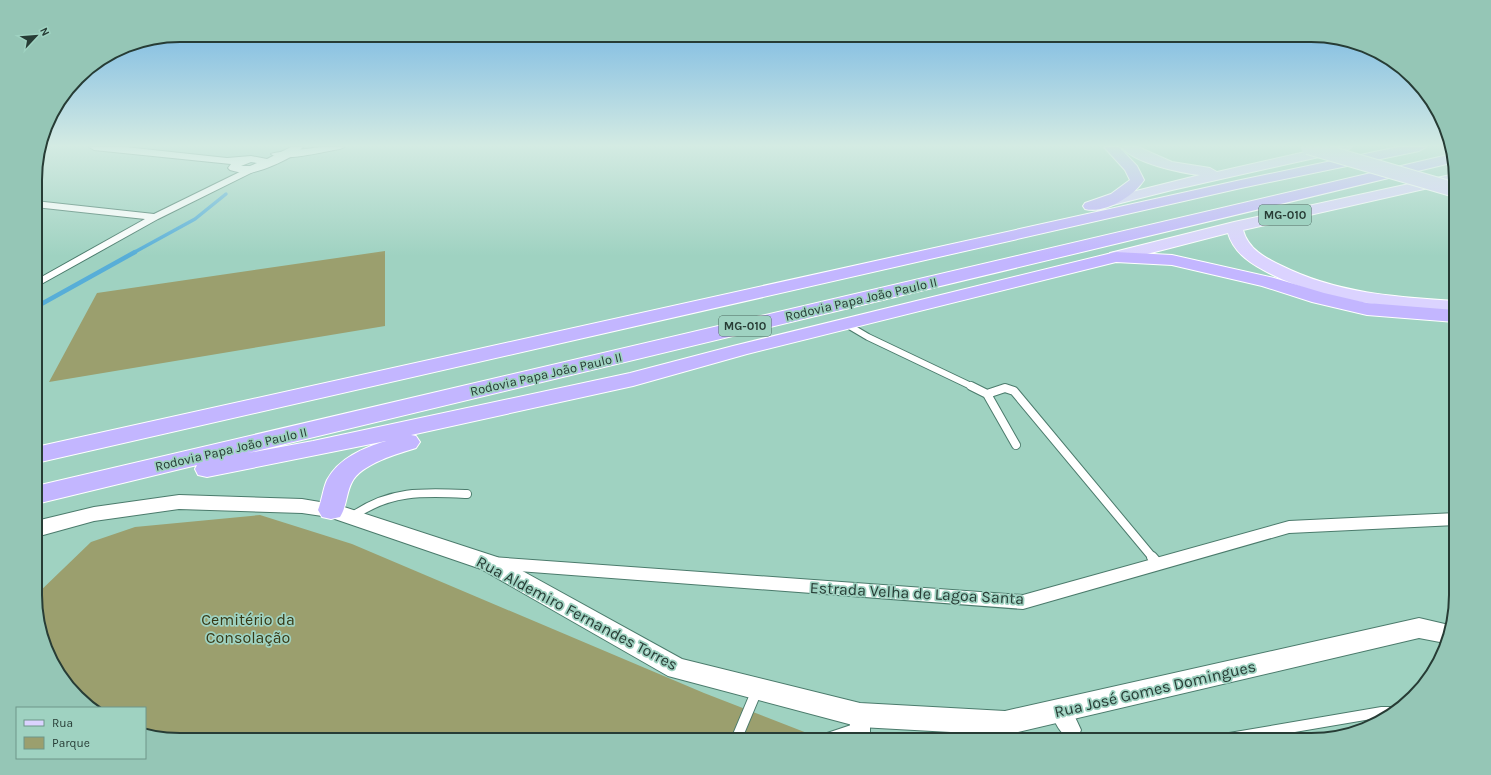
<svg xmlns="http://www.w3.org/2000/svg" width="1491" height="775" font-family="Karla,sans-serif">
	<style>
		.green { fill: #9b9f6e }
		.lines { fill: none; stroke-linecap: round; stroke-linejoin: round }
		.stream-far1 { stroke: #57aed8; stroke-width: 3.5 }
		.stream { stroke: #57aed8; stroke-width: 4.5 }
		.service-far2-casing { stroke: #4b7b6c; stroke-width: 8 }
		.service-far1-casing { stroke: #4b7b6c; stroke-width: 10 }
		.service-casing { stroke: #4b7b6c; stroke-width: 12 }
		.minor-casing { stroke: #4b7b6c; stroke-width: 2 }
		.tertiary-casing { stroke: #4b7b6c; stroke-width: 2 }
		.primary-casing { stroke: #fff; stroke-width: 2 }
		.motorway-casing { stroke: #fff; stroke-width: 2 }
		.service-far2 { stroke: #fff; stroke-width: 6 }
		.service-far1 { stroke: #fff; stroke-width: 8 }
		.service { stroke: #fff; stroke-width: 10 }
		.minor { fill: #fff; fill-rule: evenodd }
		.tertiary { fill: #fff; fill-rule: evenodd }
		.primary { fill: #dbd3ff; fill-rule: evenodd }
		.motorway { fill: #c3b6ff; fill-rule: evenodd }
		.primary-bridge-casing { stroke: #fff; stroke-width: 16; stroke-linecap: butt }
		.primary-bridge { stroke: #dbd3ff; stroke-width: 14 }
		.labels { text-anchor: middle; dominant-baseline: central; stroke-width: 3.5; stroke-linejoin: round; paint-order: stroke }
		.shield { fill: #9fd2c1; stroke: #4b695f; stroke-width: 1 }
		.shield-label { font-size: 12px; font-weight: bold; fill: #273c35 }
		.street-label { font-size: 13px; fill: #273c35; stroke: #9fd2c1 }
		.near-street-label { font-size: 16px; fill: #273c35; stroke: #9fd2c1 }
		.near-park-label { font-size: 16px; fill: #373916; stroke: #9fd2c1 }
		.rim { fill: none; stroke: #273c35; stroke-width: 2 }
	</style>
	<rect width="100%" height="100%" fill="#9fd2c1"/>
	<path class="green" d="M385 251V326L49 382 97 293Z
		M260 515 352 544 704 693 825 740H180L145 732V708H95L65 683 36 614V595L91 542 135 527Z"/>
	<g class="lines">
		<path class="stream-far1" d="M133 253 195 219 226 194"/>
		<path class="stream" d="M36 307 135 252"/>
		<g class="service-far2-casing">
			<path id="service-far2" d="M846 324 868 337 973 387"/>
		</g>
		<g class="service-far1-casing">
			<path id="service-far1" d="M971 386 987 394 1016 445
				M987 394 1005 388 1014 391 1153 558
				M353 516C390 490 424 492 467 494"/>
		</g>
		<g class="service-casing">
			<path id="service" d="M1152 557 1158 564
				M828 738 858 728
				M736 740 757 690
				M794 740 828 738V740
				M1218 740 1382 712H1395"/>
		</g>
		<g class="minor-casing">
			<path id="minor" d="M322 147H344L340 149C326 151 281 163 271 154 273 152 315 148 322 147Z
				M256 164 259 165V169L158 219 36 287V280L145 219 35 207V201L154 214Z
				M1456 513V525L1289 533 1023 609 492 569 486 568 484 563 486 558 492 557 1023 595 1289 521Z
				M1060 702C1071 706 1076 719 1081 730L1078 737 1071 739C1060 735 1055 722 1050 711L1053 705Z
				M860 706 867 709 870 715V740H850V715L853 709Z"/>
		</g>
		<g class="tertiary-casing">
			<path id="tertiary" d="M89 147H125L227 158 251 156 267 159 291 147H303C294 158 263 171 249 173 242 173 236 172 230 170L228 168 231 164 94 150ZM251 162 257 163 250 166H241Z
				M179 495 302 499 338 505 497 557 682 659 860 703 1005 711 1419 618 1449 625 1445 643 1419 638 1005 735 860 727 668 676 481 569 329 517 302 513 179 509 94 521 36 537V521L94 507Z"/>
		</g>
		<g class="primary-casing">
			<path id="primary" d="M1122 147H1138L1172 162 1210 168 1217 172 1327 147H1352L1346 151 1172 190 1105 207 1100 206 1098 203 1100 200 1200 175C1181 173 1133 163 1122 147Z
				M1455 174V182L1243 230C1248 249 1265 258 1282 266 1336 293 1395 297 1455 301V311C1392 307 1329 303 1271 274 1253 265 1234 254 1228 233L1116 262 1110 261 1108 257 1110 253 1234 222Z"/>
		</g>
		<g class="motorway-casing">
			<path id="motorway" d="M1104 147H1119L1137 166 1144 180C1134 196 1105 214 1085 209L1083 206 1085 203 1111 194 1130 180 1125 170Z
				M1398 147H1426L1419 151 1241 188 36 463V447L1241 180Z
				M1452 154 1455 162 248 453 313 441 630 373 733 346 1116 252 1172 255 1274 278 1324 293 1367 303 1455 310V322L1367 315 1312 302 1262 286 1172 265 1116 262 747 354 633 386 411 435 416 436 420 442 416 448C399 453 361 464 352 482 346 493 347 506 340 517L331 519 322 517 318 510C322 500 323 489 327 480 339 458 363 448 386 441L207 477 198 475 195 469 197 465 36 504V486Z"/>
		</g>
		<use href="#service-far2" class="service-far2"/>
		<use href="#service-far1" class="service-far1"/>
		<use href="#service" class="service"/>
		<use href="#minor" class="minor"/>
		<use href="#tertiary" class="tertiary"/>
		<use href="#primary" class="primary"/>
		<use href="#motorway" class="motorway"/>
		<g class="primary-bridge-casing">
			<path id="primary-bridge" d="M1308 147 1452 189"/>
		</g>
		<use href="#primary-bridge" class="primary-bridge"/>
	</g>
	<linearGradient id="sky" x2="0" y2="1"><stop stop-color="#6eb2e2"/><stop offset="0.57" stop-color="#d4ebe3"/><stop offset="1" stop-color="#d4ebe3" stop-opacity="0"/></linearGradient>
	<rect width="1491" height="256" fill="url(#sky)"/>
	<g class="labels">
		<g class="shield">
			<rect x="1259" y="205" width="52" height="20" rx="3"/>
			<rect x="719" y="316" width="52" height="20" rx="3"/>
		</g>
		<g class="shield-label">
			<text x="1285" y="215">MG-010</text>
			<text x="745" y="326">MG-010</text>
		</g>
		<g class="street-label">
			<text transform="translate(861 299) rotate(-13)">Rodovia Papa João Paulo II</text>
			<text transform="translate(546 374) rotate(-13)">Rodovia Papa João Paulo II</text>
			<text transform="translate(231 449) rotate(-13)">Rodovia Papa João Paulo II</text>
		</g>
		<g class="near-street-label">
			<text transform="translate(917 593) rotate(3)">Estrada Velha de Lagoa Santa</text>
			<text transform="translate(577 613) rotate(28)">Rua Aldemiro Fernandes Torres</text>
			<text transform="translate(1155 689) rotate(-13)">Rua José Gomes Domingues</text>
		</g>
		<g class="near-park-label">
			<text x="248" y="619">Cemitério da<tspan x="248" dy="18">Consolação</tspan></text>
		</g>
	</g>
	<path d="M0 0H1491V775H0ZM180 42H1311A138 138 0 0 1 1449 180V595A138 138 0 0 1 1311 733H180A138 138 0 0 1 42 595V180A138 138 0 0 1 180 42Z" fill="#95c6b6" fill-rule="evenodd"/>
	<path class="rim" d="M180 42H1311A138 138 0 0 1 1449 180V595A138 138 0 0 1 1311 733H180A138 138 0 0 1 42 595V180A138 138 0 0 1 180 42Z"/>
	<rect x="16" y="707" width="130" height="52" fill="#9fd2c1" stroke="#6f9689"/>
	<rect x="24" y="720" width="20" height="6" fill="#dbd3ff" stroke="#6f9689"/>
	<text x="52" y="727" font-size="12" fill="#273c35">Rua</text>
	<rect x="24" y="737" width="20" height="12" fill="#9b9f6e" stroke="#6f9689"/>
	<text x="52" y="747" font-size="12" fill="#273c35">Parque</text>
	<g transform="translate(36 36) rotate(64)" stroke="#9fd2c1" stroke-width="3" paint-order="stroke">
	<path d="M0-3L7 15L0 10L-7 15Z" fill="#273c35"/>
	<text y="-6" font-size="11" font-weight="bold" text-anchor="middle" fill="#273c35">N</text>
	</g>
</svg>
